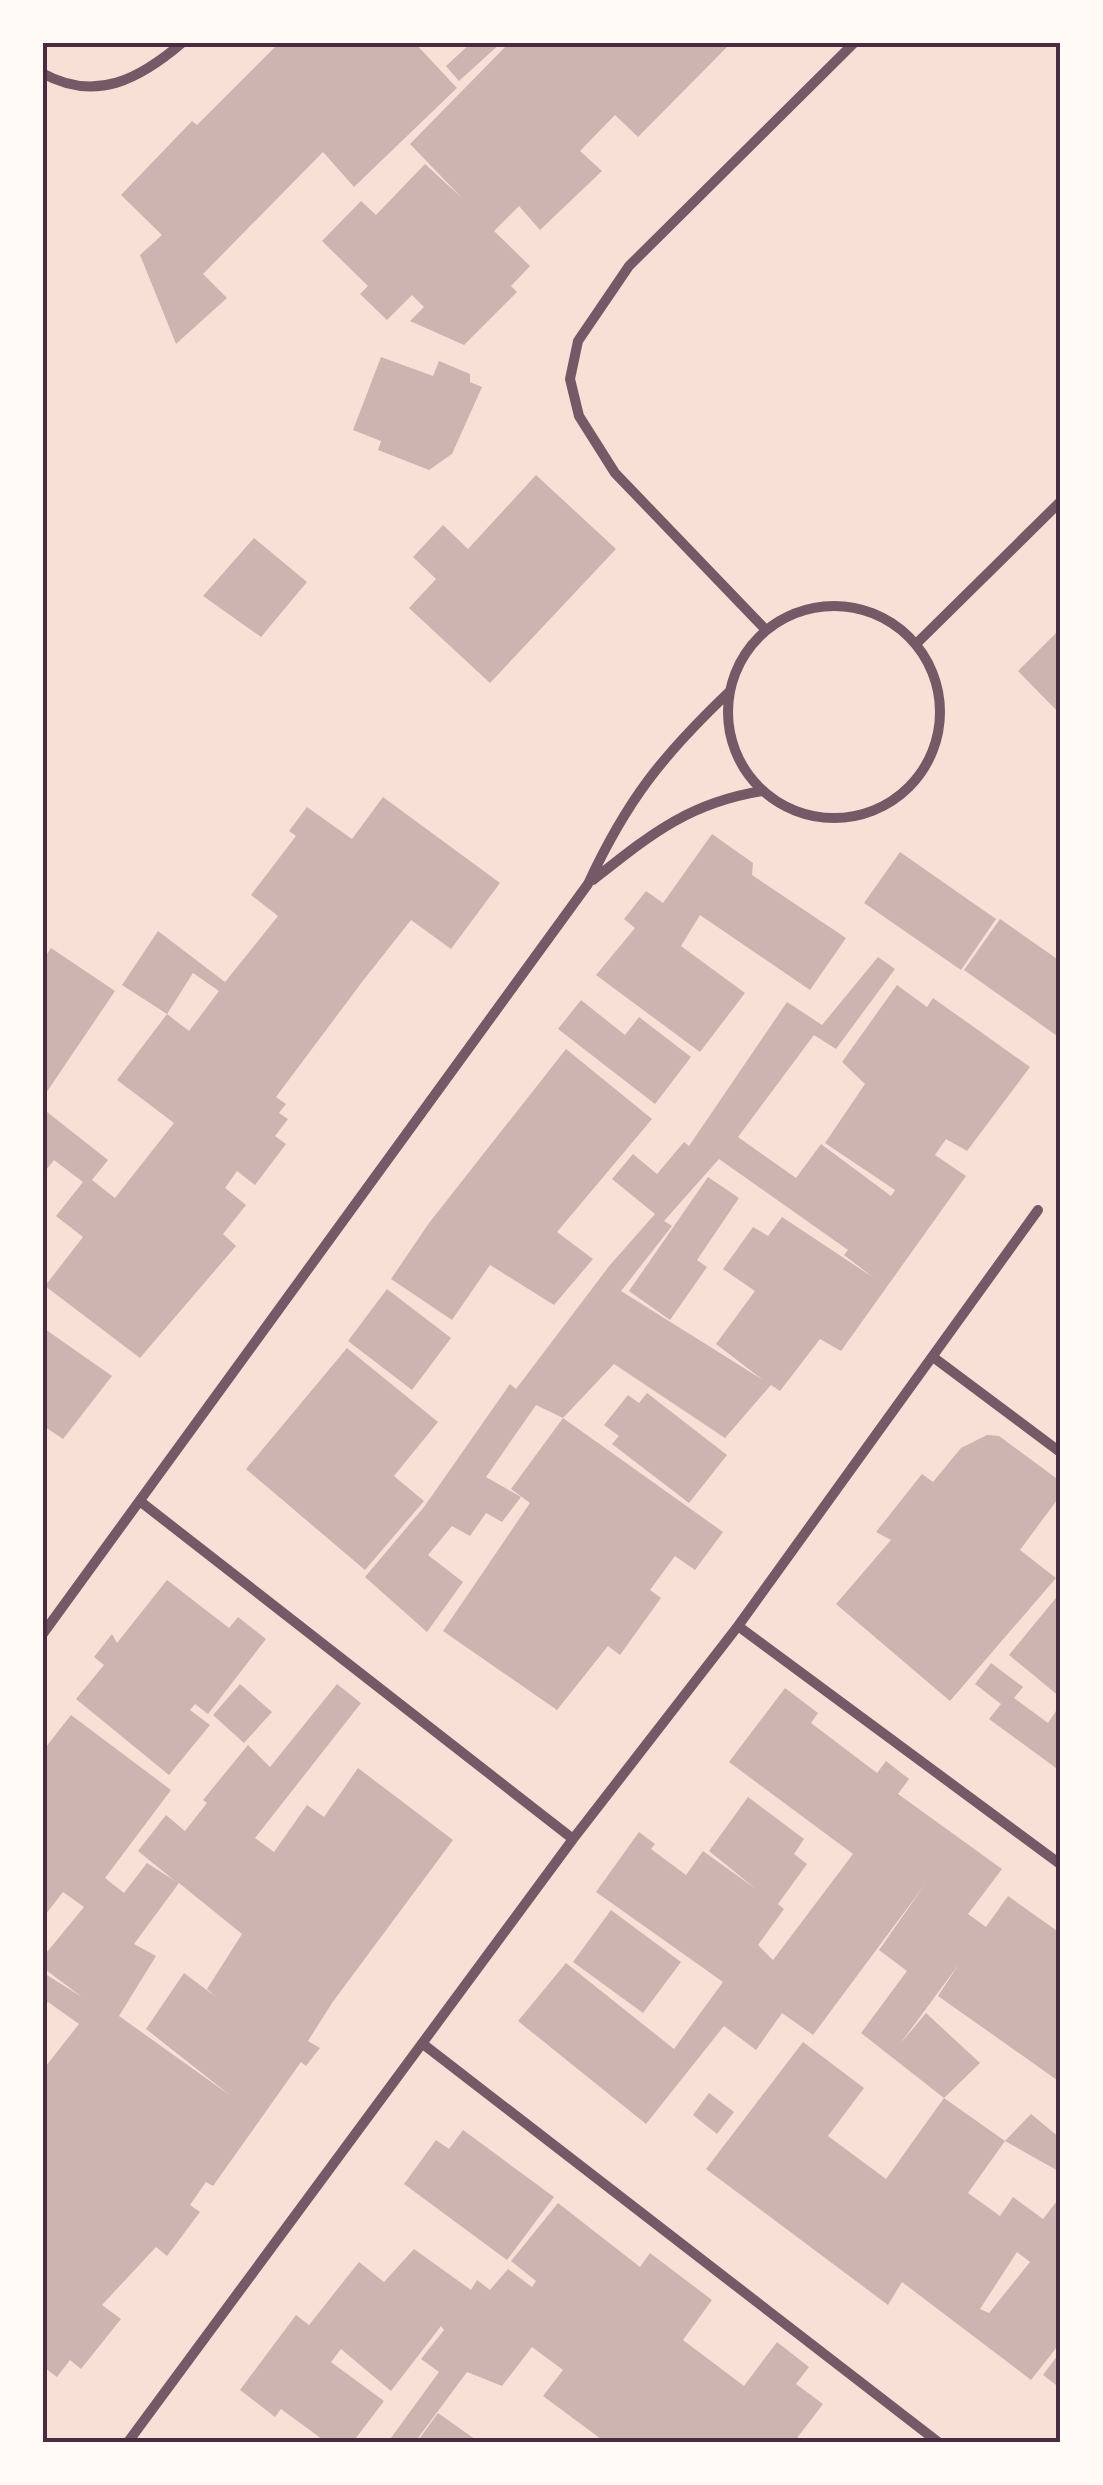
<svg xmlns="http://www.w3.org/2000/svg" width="1103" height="2485" font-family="Arial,sans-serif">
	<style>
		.building { fill: #ccb4b1; fill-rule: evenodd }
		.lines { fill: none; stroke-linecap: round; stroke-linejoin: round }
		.minor { stroke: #755966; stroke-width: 10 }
		.neatline { fill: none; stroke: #4a2c40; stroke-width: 4 }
	</style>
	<rect width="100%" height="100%" fill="#f7e1d7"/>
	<path class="building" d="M280 42H414L457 88 354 187 323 152 203 274 227 298 176 344 140 255 162 235 121 195 192 121 197 125Z
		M472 42H502L459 81 446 66Z
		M510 42H732L638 137 615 115 580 151 602 171 540 230 519 206 494 231 530 266 511 286 517 292 464 345 410 321 424 307 412 295 387 320 360 294 368 286 322 241 361 201 376 215 425 164 462 198 410 144Z
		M381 357 433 376 439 361 470 374V382L482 387 452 454 429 470 378 450 381 441 353 430Z
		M536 475 616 549 490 683 409 608 436 579 413 557 443 525 468 549Z
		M254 538 307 582 261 637 203 596Z
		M1060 629V714L1018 671Z
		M383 797 500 883 451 949 411 920 362 982 276 1097 286 1104 279 1113 288 1119 275 1136 286 1144 255 1185 237 1171 225 1188 246 1205 223 1234 236 1246 140 1358 45 1286 83 1237 56 1216 83 1182 54 1160 42 1175V1108L108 1160 92 1180 115 1198 174 1123 117 1080 167 1014 189 1031 219 991 193 973 167 1014 122 985 158 931 225 982 278 916 251 895 296 836 289 831 307 807 352 839Z
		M712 834 753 863 752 875 846 938 810 990 700 915 681 946 745 993 700 1052 596 975 635 928 624 919 646 891 663 903Z
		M900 852 996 919 961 970 864 903Z
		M1000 919 1060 961V1038L964 970Z
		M51 948 115 991 42 1099V961Z
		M878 957 895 969 836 1049 814 1035 738 1137 796 1178 821 1144 891 1196 895 1190 825 1143 865 1084 842 1062 897 985 927 1007 933 998 1030 1067 967 1151 946 1139 935 1155 966 1176 841 1351 820 1339 780 1391 771 1385 725 1438 614 1364 563 1418 723 1532 695 1570 675 1556 650 1590 661 1598 620 1655 608 1646 557 1710 443 1631 530 1503 511 1489 563 1418 536 1405 486 1477 521 1497 502 1522 486 1513 470 1536 452 1526 428 1555 463 1582 427 1632 365 1577 424 1507 510 1384 516 1389 610 1265 655 1214 612 1179 633 1154 657 1174 684 1142 689 1146 787 1002 822 1025ZM719 1159 848 1250 844 1255 874 1278 782 1217 768 1236 753 1227 723 1269 755 1291 716 1344 763 1380 621 1291 672 1226 664 1221Z
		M581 1000 625 1035 639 1017 691 1057 655 1104 558 1029Z
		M566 1049 652 1119 557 1232 593 1259 554 1305 490 1265 452 1320 391 1279 429 1223Z
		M708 1177 739 1198 697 1260 707 1267 670 1320 629 1291Z
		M387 1289 451 1338 412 1390 348 1341Z
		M42 1327 112 1376 63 1439 42 1425Z
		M347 1348 438 1422 394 1476 424 1501 365 1570 246 1469Z
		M647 1393 727 1455 689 1503 612 1444 619 1436 604 1425 628 1395 639 1403Z
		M987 1435 999 1436 1060 1481V1496L1020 1550 1056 1578 950 1701 836 1604 891 1540 876 1532 922 1474 933 1482 961 1448Z
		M167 1580 229 1628 238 1617 266 1639 208 1714 195 1704 190 1710 210 1725 169 1775 76 1699 104 1665 94 1657 112 1634 117 1643Z
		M1060 1593V1697L1009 1655Z
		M991 1663 1023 1687 1014 1698 1048 1723 1060 1705V1771L989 1719 1001 1704 975 1684Z
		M240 1684 272 1712 244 1743 213 1715Z
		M337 1684 361 1703 255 1838 274 1852 307 1805 324 1817 358 1768 453 1840 332 2003 308 2041 320 2048 306 2066 301 2062 213 2186 206 2182 190 2205 200 2212 167 2256 156 2247 102 2305 121 2319 81 2369 70 2360 57 2377 42 2366V2175L47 2168 42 2164V2058L46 2066 79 2024 48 2002 42 2009V1972L82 1997 42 1967V1958L84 1907 63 1892 42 1919V1752L71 1715 171 1790 105 1878 124 1893 147 1863 175 1881 138 1851 166 1815 185 1831 207 1803 203 1800 248 1745 270 1767ZM179 1883 242 1934 207 1989 216 1997 184 1973 146 2029 231 2096 119 2016 156 1956 134 1944Z
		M785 1688 818 1713 811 1723 877 1773 886 1761 909 1779 898 1794 1002 1869 968 1914 986 1927 1008 1896 1060 1933 1057 2080 938 1996 959 1964 900 2044 926 2013 980 2063 944 2098 861 2033 907 1971 879 1950 926 1883 813 2035 782 2013 756 2050 724 2026 646 2124 518 2021 566 1963 674 2049 723 1982 596 1892 639 1832 655 1844 651 1849 686 1875 703 1851 756 1889 709 1851 748 1797 804 1839 794 1854 807 1864 778 1904 784 1909 758 1945 773 1960 853 1854 729 1762Z
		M611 1910 681 1962 643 2013 573 1962Z
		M803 2042 864 2088 828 2136 886 2179 944 2098 1005 2141 968 2193 1000 2216 1013 2197 1043 2219 1060 2197V2343L1031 2380 902 2282 888 2305 706 2169ZM1017 2252 1030 2262 989 2313 980 2309Z
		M709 2093 734 2112 717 2134 693 2115Z
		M1031 2114 1060 2138V2172L1005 2141Z
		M463 2130 554 2197 507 2260 404 2184 436 2140 449 2149Z
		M558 2203 640 2267 650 2253 712 2300 683 2340 744 2386 777 2342 809 2367 796 2384 823 2404 794 2442H605L543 2396 563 2370 532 2347 502 2386 467 2372 415 2442H388L439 2372 421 2359 444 2330 441 2326 391 2391 341 2349 331 2362 384 2401 353 2442H326L281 2409 275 2417 240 2390 296 2315 309 2325 359 2262 384 2282 414 2249 471 2290 477 2280 490 2290 508 2269 532 2287 536 2281 511 2261Z
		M1060 2352V2388L1043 2375Z
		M438 2413 479 2442H417Z"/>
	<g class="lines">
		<path class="minor" d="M42 73C96 103 140 79 183 42
			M728 712a106 106 0 1 1 212 0a106 106 0 1 1-212 0Z
			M766 630 615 473 579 416 570 379 578 341 629 266 855 42
			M917 643 1060 502
			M593 880C650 835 688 803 762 791
			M933 1357 1060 1452
			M141 1502 573 1839
			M738 1626 1060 1864
			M42 1635 588 884C627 800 662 756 729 692
			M423 2044 938 2442
			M128 2442 573 1839 738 1626 1038 1210"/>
	</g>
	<rect width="1103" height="2485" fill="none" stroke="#fffaf5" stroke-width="90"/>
	<rect x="45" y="45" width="1013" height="2395" class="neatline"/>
</svg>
